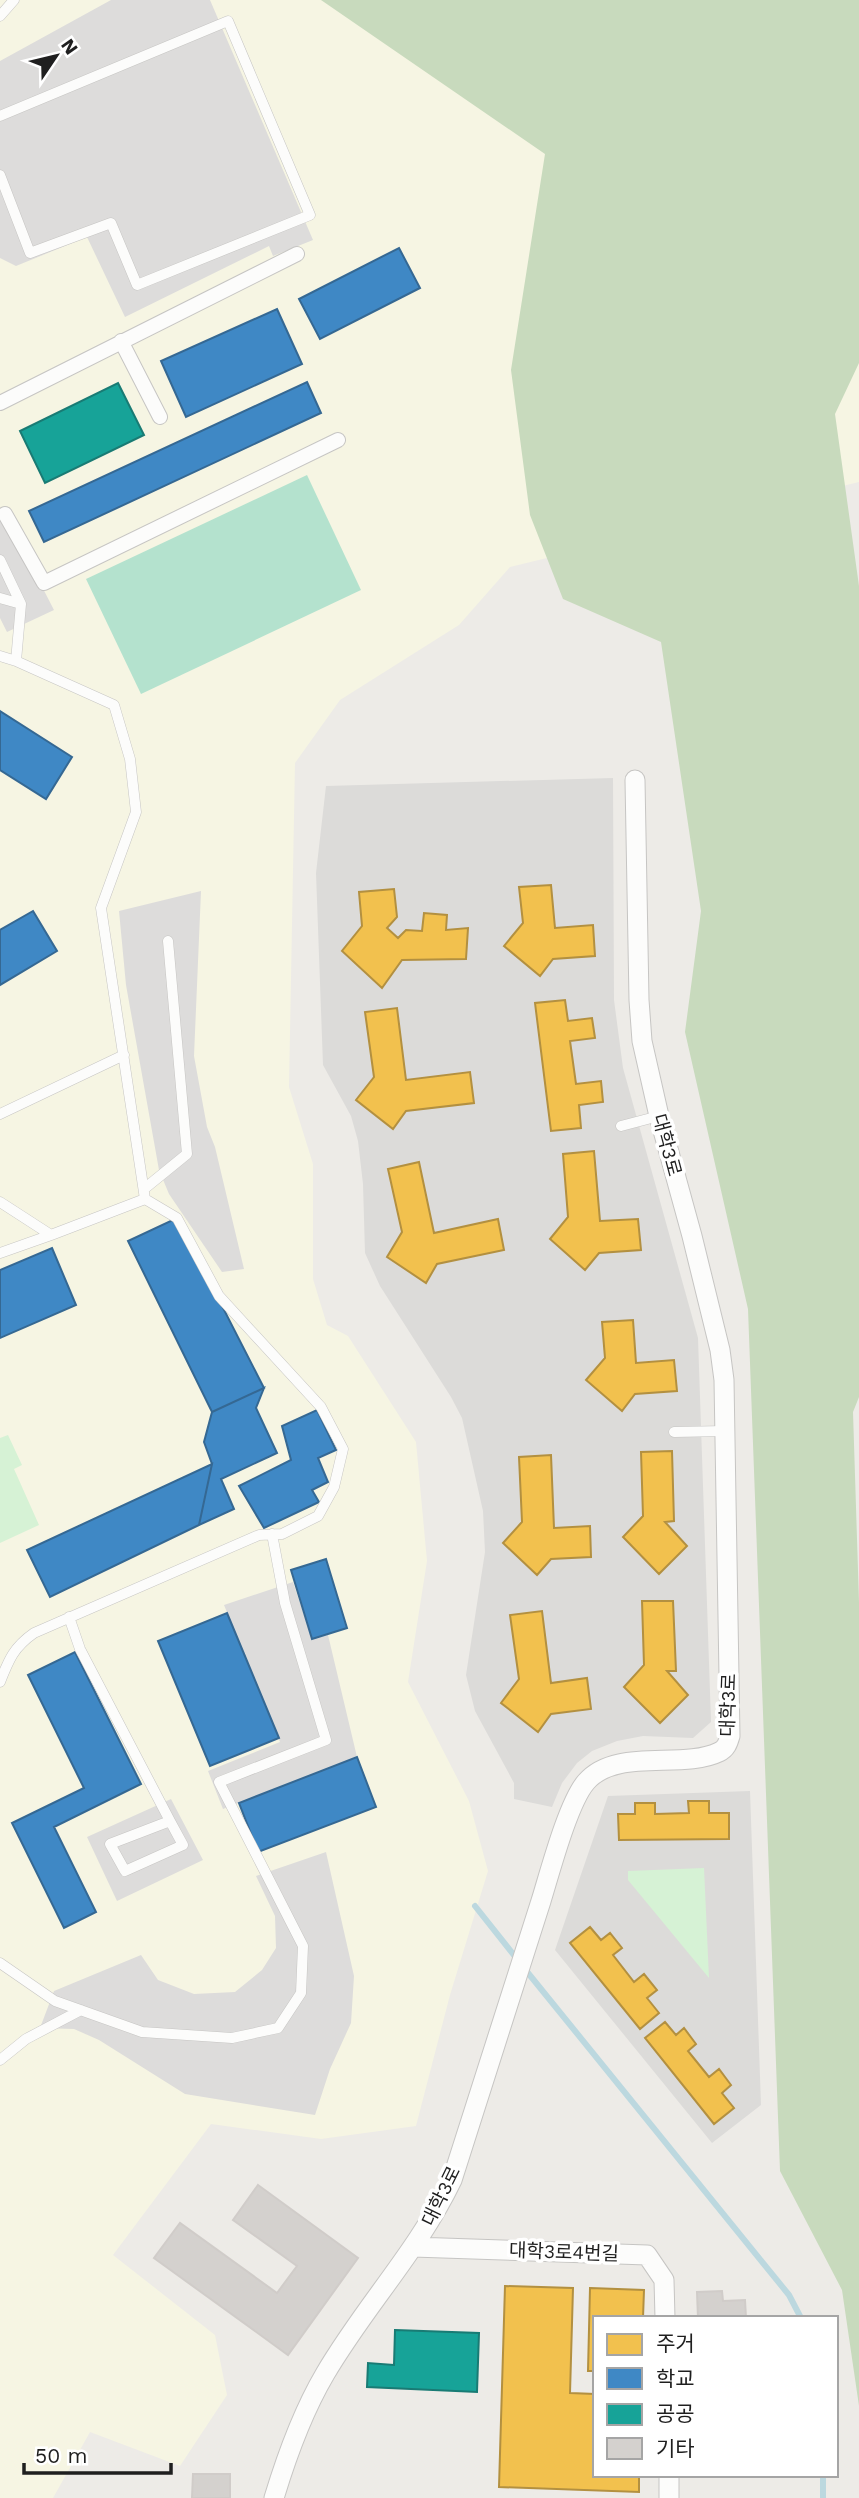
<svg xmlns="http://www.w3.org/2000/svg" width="859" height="2498" font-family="'Work Sans','Noto Sans KR',sans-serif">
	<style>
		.residential { fill: #dcdbd9 }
		.education { fill: #f6f5e3 }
		.forest { fill: #c8dabd }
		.park { fill: #d6f2d5 }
		.pitch { fill: #b4e2ce }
		.parking { fill: #dddcdb }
		.homes { fill: #f2c14e; stroke: #b39040; stroke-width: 2 }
		.schools { fill: #3f88c5; stroke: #356893; stroke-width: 2 }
		.public { fill: #17a398; stroke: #197b74; stroke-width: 2 }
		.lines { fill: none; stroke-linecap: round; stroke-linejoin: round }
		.stream { stroke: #bcd8df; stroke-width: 6 }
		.building { fill: #d4d1ce; stroke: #d0ccc9; stroke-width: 2 }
		.service-casing { stroke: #c6c5c3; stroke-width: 11 }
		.pedestrian-casing { stroke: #c6c5c3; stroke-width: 16 }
		.minor-casing { stroke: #c6c5c3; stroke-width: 21 }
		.service { stroke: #fcfcfb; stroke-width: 10 }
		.pedestrian { stroke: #fcfcfb; stroke-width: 14 }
		.minor { stroke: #fcfcfb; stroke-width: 19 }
		.labels { text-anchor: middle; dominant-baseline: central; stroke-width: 7; stroke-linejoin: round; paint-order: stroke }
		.street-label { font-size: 19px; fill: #1f1f1f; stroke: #fff }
	</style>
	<rect width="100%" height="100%" fill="#edebe7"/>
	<path class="residential" d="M613 778 614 1000 623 1068 698 1338 711 1722 693 1738 643 1736 617 1741 592 1751 577 1763 562 1783 552 1807 514 1799V1783L475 1711 466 1675 485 1552 483 1511 462 1418 451 1397 380 1286 365 1253 363 1184 358 1141 351 1116 323 1065 316 873 326 786Z
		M750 1791 761 2105 712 2143 555 1950 608 1796Z"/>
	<path class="education" d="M0 0H831L859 146V482L510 567 459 625 340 700 295 763 289 1087 313 1164V1279L327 1325 348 1336 416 1442 427 1561 408 1682 469 1801 488 1871 450 1995 416 2126 321 2139 211 2124 113 2255 215 2335 227 2395 180 2466 90 2432 53 2498H0Z"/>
	<path class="forest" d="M321 0H859V363L835 414 859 586V1397L853 1412 859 1602V2406L842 2290 780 2171 748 1309 685 1032 701 911 661 642 563 599 530 515 511 370 545 154Z"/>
	<path class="park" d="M8 1435 22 1465 14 1469 39 1525 0 1543V1438Z
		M704 1868 709 1978 628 1880V1871Z"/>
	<path class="pitch" d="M307 475 361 590 141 694 86 579Z"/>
	<path class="parking" d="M111 0H210L313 240 273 256 269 246 125 317 87 237 16 266 0 258V61Z
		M2 509 54 610 7 632 0 618V510Z
		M201 891 194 1056 207 1127 215 1147 244 1269 222 1272 169 1194 159 1170 126 985 119 911Z
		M293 1582 312 1639 328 1635 357 1757 223 1809 208 1771 280 1742 224 1605Z
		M171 1799 203 1860 117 1901 87 1837Z
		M326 1852 354 1976 351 2023 330 2069 315 2115 185 2094 99 2040 74 2029 40 2028 54 1991 141 1955 158 1980 194 1994 235 1992 262 1970 276 1948 275 1916 256 1876Z"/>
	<path class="homes" d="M551 885 555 928 593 925 595 956 553 959 540 976 504 946 523 923 519 887Z
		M394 889 397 917 387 928 398 938 406 930 422 931 424 913 447 915 446 930 468 928 466 959 402 960 382 988 342 951 362 926 359 892Z
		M565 1000 568 1021 592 1018 595 1038 570 1041 576 1084 601 1081 603 1102 579 1105 581 1128 551 1131 535 1003Z
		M397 1008 406 1080 470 1072 474 1103 406 1111 393 1129 356 1100 374 1077 365 1012Z
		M594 1151 600 1221 638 1219 641 1250 599 1253 585 1270 550 1239 568 1217 563 1154Z
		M419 1162 434 1233 498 1219 504 1250 437 1264 426 1283 387 1257 402 1232 388 1169Z
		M633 1320 636 1363 674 1360 677 1391 635 1394 622 1411 586 1380 605 1358 602 1322Z
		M672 1451 674 1521 665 1522 687 1546 659 1574 623 1537 643 1516 641 1452Z
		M551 1455 554 1528 590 1526 591 1557 551 1559 537 1575 503 1543 522 1522 519 1457Z
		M642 1601H673L676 1671H667L688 1695 660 1723 624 1687 644 1665Z
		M542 1611 551 1683 587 1678 591 1709 551 1714 538 1732 501 1703 519 1679 510 1615Z
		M688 1801H709V1813H729V1839L619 1840 618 1814H635V1803H655V1814L689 1813Z
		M590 1927 601 1940 610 1933 622 1948 613 1955 634 1982 644 1974 657 1990 647 1998 659 2013 640 2029 570 1943Z
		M665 2022 676 2035 684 2028 696 2044 688 2051 709 2077 719 2069 731 2085 722 2093 734 2108 714 2124 645 2038Z
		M505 2286 573 2288 570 2393 595 2394V2475H639V2492L499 2487Z
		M590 2288 644 2290 643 2318H595V2371H588Z"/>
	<path class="schools" d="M399 248 420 288 320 339 299 299Z
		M277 309 302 364 186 417 161 361Z
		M307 382 321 413 44 542 29 511Z
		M0 711 72 757 46 799 0 770Z
		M33 911 57 951 0 985V930Z
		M177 1218 264 1388 212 1412 128 1241Z
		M52 1248 76 1305 0 1338V1270Z
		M264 1388 256 1408 277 1453 221 1479 234 1509 199 1525 212 1464 204 1442 212 1412Z
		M317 1410 336 1450 318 1458 328 1482 312 1490 319 1502 264 1528 239 1486 291 1460 282 1426Z
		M212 1464 199 1525 50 1597 27 1550Z
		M326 1559 347 1628 312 1639 291 1570Z
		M227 1613 279 1738 210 1766 158 1641Z
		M75 1652 141 1784 54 1827 96 1912 64 1928 12 1823 84 1788 28 1675Z
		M357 1757 376 1807 258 1852 239 1803Z"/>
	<path class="public" d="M118 383 144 435 45 483 20 431Z
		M395 2330 479 2333 477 2392 367 2387 368 2363 394 2365Z"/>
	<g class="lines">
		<path class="stream" d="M475 1906 517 1959
			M524 1968 789 2295 801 2318
			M823 2475V2498"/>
	</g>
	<path class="building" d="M258 2185 358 2258 288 2355 154 2258 180 2223 277 2293 297 2266 233 2220Z
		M722 2291 723 2301 745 2300 746 2318H698L697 2292Z
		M193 2474H230V2498H192Z"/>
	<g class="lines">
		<g class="service-casing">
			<path id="service" d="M0 16 14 0
				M0 116 228 21 310 215 137 285 111 223 30 253 0 175
				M0 560 21 604 16 661
				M0 598 21 604
				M0 656 16 661 114 705 130 759 136 812 101 908 145 1199 177 1218 219 1296 321 1407 343 1449 334 1487 318 1516 282 1534 259 1535 34 1633C14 1647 9 1659 0 1682
				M0 1114 124 1055
				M621 1126 659 1116
				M144 1189 187 1154 168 941
				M0 1202 51 1235 145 1199
				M0 1253 51 1235
				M674 1432 724 1431
				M69 1617 80 1649 170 1821 183 1845 125 1871 110 1844 170 1821
				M0 1963 55 2001 142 2032 232 2038 278 2028 301 1993 303 1946 219 1782 326 1740 285 1603 272 1534
				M0 2060 26 2039 81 2010"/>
		</g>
		<g class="pedestrian-casing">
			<path id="pedestrian" d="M121 341 160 417
				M0 403 297 254
				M5 514 44 583 338 440"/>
		</g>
		<g class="minor-casing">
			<path id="minor" d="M413 2247 647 2255 664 2280 665 2318
				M669 2475V2498
				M274 2498C287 2455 302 2413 325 2374 364 2307 418 2251 452 2180 481 2087 511 1994 541 1901 550 1872 568 1803 586 1782 616 1747 682 1770 719 1752 726 1749 728 1743 730 1736L724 1380 720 1350 692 1236 659 1116 642 1041 639 1000 635 780"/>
		</g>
		<use href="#service" class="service"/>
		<use href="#pedestrian" class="pedestrian"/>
		<use href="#minor" class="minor"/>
	</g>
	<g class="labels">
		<g class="street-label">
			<text transform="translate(667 1145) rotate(75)">대학3로</text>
			<text transform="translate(728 1705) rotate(-88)">대학3로</text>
			<text transform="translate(441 2196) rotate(-64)">대학3로</text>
			<text transform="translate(564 2252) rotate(2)">대학3로4번길</text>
		</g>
	</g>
	<rect x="593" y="2316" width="245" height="161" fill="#ffffff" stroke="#a5a5a5" stroke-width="2"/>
	<rect x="607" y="2334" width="35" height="21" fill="#f2c14e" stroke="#a5a5a5" stroke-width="2"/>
	<text x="656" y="2351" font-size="21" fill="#1f1f1f">주거</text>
	<rect x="607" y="2368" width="35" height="21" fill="#3f88c5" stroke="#a5a5a5" stroke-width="2"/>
	<text x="656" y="2386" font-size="21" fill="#1f1f1f">학교</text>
	<rect x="607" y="2404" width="35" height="21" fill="#17a398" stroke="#a5a5a5" stroke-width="2"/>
	<text x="656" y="2421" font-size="21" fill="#1f1f1f">공공</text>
	<rect x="607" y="2438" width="35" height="21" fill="#d4d1ce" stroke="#a5a5a5" stroke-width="2"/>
	<text x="656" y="2456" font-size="21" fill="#1f1f1f">기타</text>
	<g transform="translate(56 56) rotate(55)" stroke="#ffffff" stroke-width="5" paint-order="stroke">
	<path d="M0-5L12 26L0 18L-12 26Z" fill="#1f1f1f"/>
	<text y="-10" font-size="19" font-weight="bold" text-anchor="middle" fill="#1f1f1f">N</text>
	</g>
	<path d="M24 2463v10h147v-10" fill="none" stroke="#1f1f1f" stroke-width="3.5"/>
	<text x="35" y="2463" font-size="21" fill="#1f1f1f" stroke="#ffffff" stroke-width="5" paint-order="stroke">50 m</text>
</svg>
